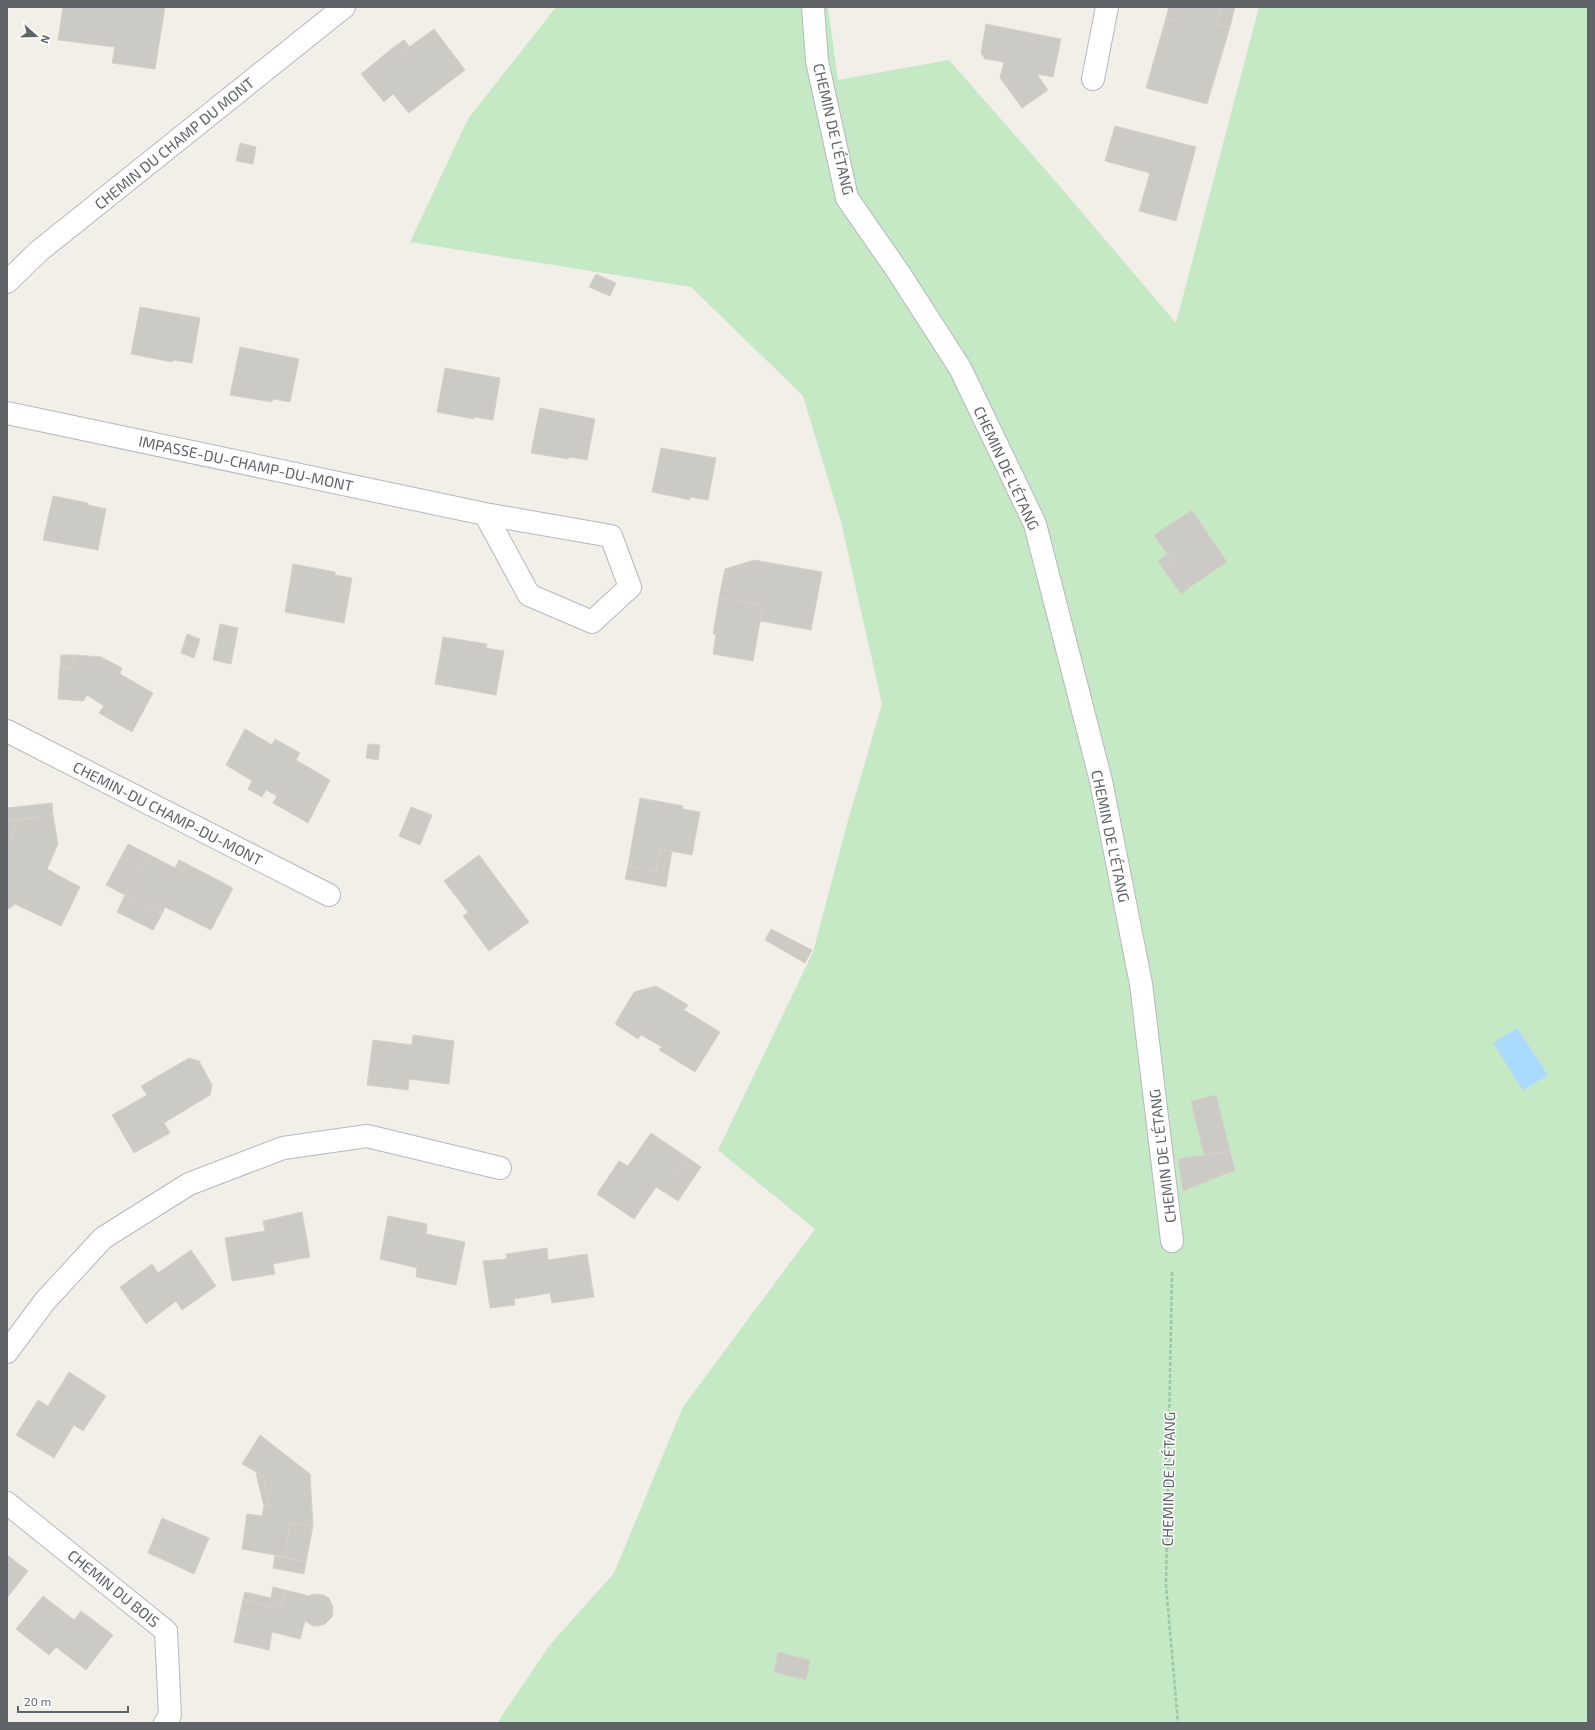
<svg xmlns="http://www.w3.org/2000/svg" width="1595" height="1730" font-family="'Exo 2',sans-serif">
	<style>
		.green { fill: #c5e8c5 }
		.water { fill: #aadaff }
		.building { fill: #cccac5; stroke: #d6d1c6 }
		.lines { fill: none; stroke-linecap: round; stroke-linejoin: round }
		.minor-casing { stroke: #b5b8bc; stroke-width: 24 }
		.path { stroke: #9cc7a9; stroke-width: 2.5; stroke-dasharray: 4 2; stroke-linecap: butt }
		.minor { stroke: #fff; stroke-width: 22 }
		.labels { text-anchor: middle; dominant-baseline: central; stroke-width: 3; stroke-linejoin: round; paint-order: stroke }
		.street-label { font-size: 15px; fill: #5f6368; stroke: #fff }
	</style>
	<rect width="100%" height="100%" fill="#f1efe8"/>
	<path class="green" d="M556 7H828L838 80 949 60 1057 183 1176 323 1259 7H1588V1723H497L549 1646 614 1573 683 1407 815 1229 718 1150 813 952 847 824 882 704 841 522 803 396 691 287 410 242 468 119Z"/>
	<path class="water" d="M1517 1028 1548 1075 1523 1090 1493 1043Z"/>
	<path class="building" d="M63 7H165L155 69 112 63 115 47 58 40Z
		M1169 7H1180L1176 21 1166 18Z
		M1180 7H1222L1217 24 1230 27 1207 104 1146 88 1166 18 1176 21Z
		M1222 7H1235L1230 27 1217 24Z
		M986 24 1061 39 1053 77 1037 74 1048 90 1022 108 1000 78 1004 62 985 59 981 53Z
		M434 29 465 70 409 113 393 94 384 102 361 74 395 46 401 53Z
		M404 40 410 47 401 53 395 46Z
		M1115 126 1196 147 1176 221 1139 211 1150 173 1105 161Z
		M240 143 256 147 253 164 236 161Z
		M596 274 616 283 610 296 589 287Z
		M140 307 200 318 192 363 173 360 172 362 131 354Z
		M240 347 299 359 290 402 273 399 272 402 230 395Z
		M445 368 500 378 493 420 474 417V419L437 412Z
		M540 408 595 419 587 460 569 457 568 459 531 453Z
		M661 448 716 458 708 500 690 497V500L652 492Z
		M53 496 88 503V505L106 509 98 550 43 540Z
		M1192 510 1227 562 1190 587 1154 535Z
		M1167 554 1190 587 1181 594 1158 561Z
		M754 560 822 572 811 630 760 621 763 605 719 598 725 569Z
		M293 564 335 572V575L352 578 344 623 285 612Z
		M719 598 763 605 753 661 713 654 716 634H713Z
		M220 624 238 628 231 664 213 660Z
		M187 634 200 639 194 658 181 653Z
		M443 637 487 644 486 648 504 651 496 695 435 684Z
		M61 655H74L72 669 60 668Z
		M74 655 101 657 122 668 120 674 153 693 132 732 99 713 104 706 87 695 83 701 58 699 60 668 72 669Z
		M245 729 272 745 275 739 300 753 296 760 330 780 308 823 273 803 277 796 266 790 262 797 248 789 252 781 226 765Z
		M368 744 380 745 378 760 366 758Z
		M640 798 683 806 682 809 700 812 692 855 660 849 656 871 628 866Z
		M52 803 53 815 7 821V808Z
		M411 807 432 815 420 845 399 836Z
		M53 815 58 844 47 869 80 887 61 926 15 904 7 910V843L20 819Z
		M20 819 8 843H7V821Z
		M128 844 148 854 125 895 106 885Z
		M660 849 672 851 666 887 625 879 628 866 656 871Z
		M148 854 183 872 187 864 233 888 211 930 165 907 162 914 125 895Z
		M479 855 529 922 489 951 463 916 468 912 444 881Z
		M179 860 187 864 183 872 175 868Z
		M125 895 162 914 153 930 117 912Z
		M771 929 812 950 805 963 765 940Z
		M656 986 688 1005 684 1010 720 1032 695 1072 659 1050 662 1047 641 1035 638 1039 615 1024 634 992Z
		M413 1035 454 1041 449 1084 409 1079 408 1090 367 1085 373 1040 412 1045Z
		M189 1058 199 1061 212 1085 210 1095 164 1123 170 1133 134 1153 112 1115 147 1095 141 1086Z
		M1216 1095 1230 1151 1204 1155 1191 1101Z
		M651 1133 688 1158 664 1192 656 1187 634 1219 597 1194 619 1161 628 1166Z
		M1230 1151 1235 1170 1183 1191 1178 1159Z
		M688 1158 701 1167 678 1201 664 1192Z
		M302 1212 310 1257 273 1264 275 1274 232 1281 225 1238 265 1231 263 1221Z
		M388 1216 427 1224 426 1234 465 1242 456 1285 416 1277 417 1268 380 1259Z
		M547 1248 548 1260 587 1254 594 1297 552 1303 550 1293 514 1299 515 1305 490 1308 483 1261 507 1259 506 1254Z
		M191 1250 216 1286 182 1310 176 1301 146 1324 120 1287 152 1264 158 1273Z
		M69 1372 106 1396 83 1431 74 1425 54 1458 16 1435 38 1400 48 1406Z
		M260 1435 310 1474 313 1526 290 1523 285 1557 242 1549 247 1514 262 1516 264 1506H270L263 1476 242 1464Z
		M256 1473 263 1476 270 1506H264Z
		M162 1518 209 1538 194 1574 166 1561 168 1556 150 1548Z
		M290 1523 313 1526 306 1562 285 1557Z
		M150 1548 168 1556 166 1561 148 1553Z
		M7 1555 28 1571 7 1598Z
		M275 1556 306 1562 304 1574 273 1568Z
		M273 1587 285 1590 280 1609 243 1599 245 1592 271 1598Z
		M285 1590 309 1596 313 1594 323 1595 329 1598 333 1607 332 1617 325 1624 318 1626H313L305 1621 300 1639 272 1632 269 1650 234 1642 243 1599 280 1609Z
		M43 1596 74 1620 81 1611 113 1635 86 1670 56 1647 49 1655 16 1629Z
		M778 1652 810 1660 806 1680 774 1672Z"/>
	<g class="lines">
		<g class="minor-casing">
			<path id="minor" d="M813 7 817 61 847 198 899 273 960 368 1035 524 1101 781 1141 984 1172 1241
				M1093 79 1107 7
				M7 282 39 251 344 7
				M7 413 485 514 611 536 630 587 592 622 529 595 485 514
				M7 731 329 895
				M7 1352 45 1301 103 1238 189 1184 283 1148 367 1136 500 1168
				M7 1503 166 1631 170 1715 165 1723"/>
		</g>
		<path class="path" d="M1172 1272 1166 1585 1178 1723"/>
		<use href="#minor" class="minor"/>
	</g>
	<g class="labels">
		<g class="street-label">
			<text transform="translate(834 129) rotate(77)">CHEMIN DE L'ÉTANG</text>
			<text transform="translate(174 143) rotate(-39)">CHEMIN DU CHAMP DU MONT</text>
			<text transform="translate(246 463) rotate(12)">IMPASSE-DU-CHAMP-DU-MONT</text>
			<text transform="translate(1007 468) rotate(65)">CHEMIN DE L'ÉTANG</text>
			<text transform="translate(168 813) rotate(27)">CHEMIN-DU CHAMP-DU-MONT</text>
			<text transform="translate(1111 836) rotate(78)">CHEMIN DE L'ÉTANG</text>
			<text transform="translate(1162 1156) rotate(-97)">CHEMIN DE L'ÉTANG</text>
			<text transform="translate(1168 1479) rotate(-89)">CHEMIN DE L'ÉTANG</text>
			<text transform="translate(114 1588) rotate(39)">CHEMIN DU BOIS</text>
		</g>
	</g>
	<rect width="1595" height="1730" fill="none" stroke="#5f6368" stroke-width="16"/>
	<g transform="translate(36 36) rotate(110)" stroke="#ffffff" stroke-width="3" paint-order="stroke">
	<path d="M0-3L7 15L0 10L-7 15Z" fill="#5f6368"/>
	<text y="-6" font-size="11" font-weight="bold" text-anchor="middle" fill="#5f6368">N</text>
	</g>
	<path d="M18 1706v6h110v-6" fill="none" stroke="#5f6368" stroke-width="2"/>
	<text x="24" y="1706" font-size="12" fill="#5f6368" stroke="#ffffff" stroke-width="3" paint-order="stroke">20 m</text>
</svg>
